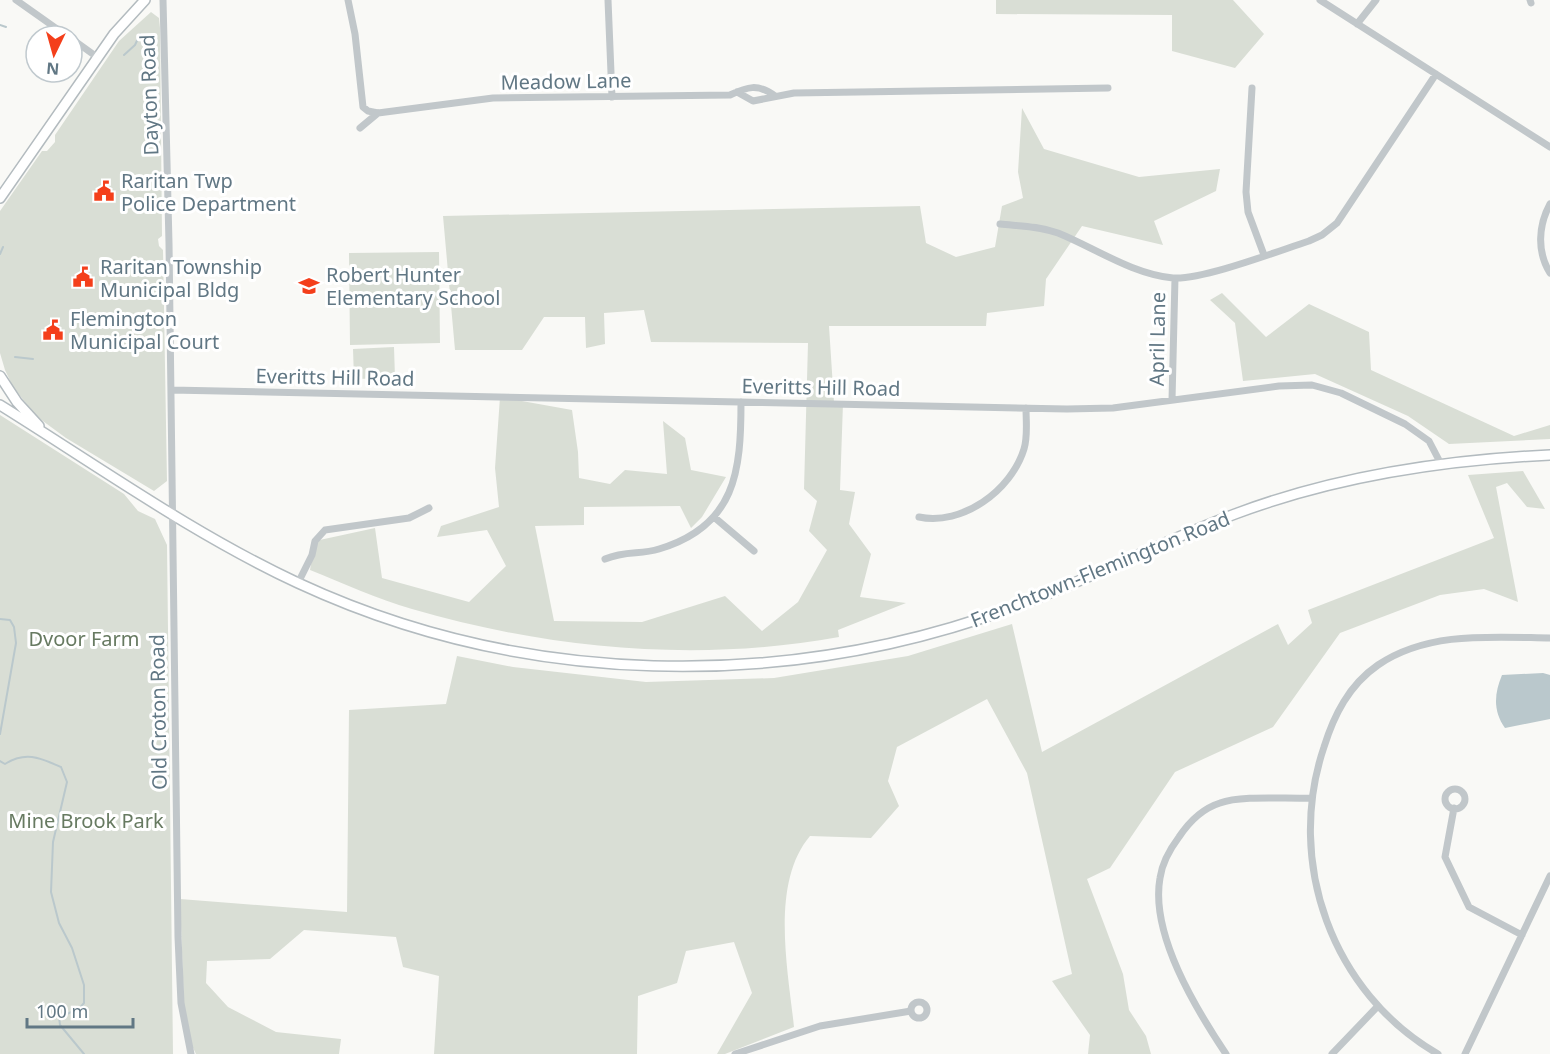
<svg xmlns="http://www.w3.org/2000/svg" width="1550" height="1054" font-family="'Noto Sans',sans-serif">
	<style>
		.green { fill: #d9ded5 }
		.water { fill: #bac8cc }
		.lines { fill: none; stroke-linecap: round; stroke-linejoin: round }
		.stream { stroke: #bac8cc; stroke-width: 2 }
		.secondary-casing { stroke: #b3bbbf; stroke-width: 12 }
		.street { stroke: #c1c7ca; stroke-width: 7 }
		.secondary { stroke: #fff; stroke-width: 9 }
		.labels { text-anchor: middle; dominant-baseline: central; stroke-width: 6; stroke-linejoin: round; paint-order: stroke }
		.street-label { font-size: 20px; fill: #617784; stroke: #fff }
		.poi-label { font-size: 20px; fill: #617784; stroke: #fff; text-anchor: start }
		.park-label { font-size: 20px; fill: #677a61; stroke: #fff }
	</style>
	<rect width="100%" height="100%" fill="#f9f9f6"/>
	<path class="green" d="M996 0H1233L1264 34 1235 68 1172 51V15L996 14Z
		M151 12 159 18 160 28 162 236 158 239 159 246 163 250 167 481 154 491 66 438 36 416 13 387 5 370 0 353V211L42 151H47L55 142V135L119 41Z
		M1022 108 1044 149 1139 177 1220 169 1216 191 1154 221 1163 245 1082 226 1046 279 1044 306 987 313 986 326H829L834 403H843L840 490 855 492 849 524 871 554 860 597 906 603 838 630 839 637C697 663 549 649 412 609 377 599 343 583 310 570L315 541 375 528 382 578 469 602 506 566 487 530 437 537 441 526 499 507 495 468 500 397 572 410 578 452 579 478 610 484 625 470 667 474 663 421 685 438 691 470 726 477 702 517 691 528 680 506 584 507V525L535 526 554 621 642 622 725 596 762 631 798 602 827 550 809 531 817 501 804 489 808 343 651 342 644 310 604 313 605 344 586 348 585 317H544L522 350H455L443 216 920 206 926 243 956 257 995 247 1002 206 1023 198 1018 172Z
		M439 252 440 343 350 345 349 253Z
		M1222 293 1266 337 1309 304 1369 332 1371 370 1514 436 1550 425V439L1449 444 1408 416 1315 374 1243 381 1235 323 1210 300Z
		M394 347 395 378 354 379 353 349Z
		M0 415 124 494 138 511 155 519 167 545 173 1054H0Z
		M1523 471 1545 509 1527 507 1507 483 1496 487 1518 602 1484 589 1440 595 1340 633 1273 727 1175 772 1110 868 1087 879 1123 974 1129 1010 1146 1036 1151 1054H1088L1090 1035 1052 981 1072 974 1027 773 987 699 897 747 888 781 899 806 871 838 810 836C770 883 788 970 794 1027L725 1054H717L752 993 734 942 686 951 677 983 638 996 637 1054H434L439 976 403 967 396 937 304 930 270 959 207 961 206 983 228 1007 276 1032 341 1039 339 1054H196L185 1031 180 899 347 912 349 710 446 704 457 656 513 667 646 682 774 678 908 656 1012 624 1042 752 1278 624 1288 645 1312 623 1308 610 1494 538 1468 475Z"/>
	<path class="water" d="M1543 673 1550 675V719L1505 728C1493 711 1494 694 1502 675Z"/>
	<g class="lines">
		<path class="stream" d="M0 25 6 27
			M124 55 135 45 140 34
			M0 254 3 247
			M15 357 33 359
			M0 619 10 620 14 627 16 643 0 734
			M0 761 5 764C26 751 40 758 61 767L67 782 53 842 51 892 59 923 72 948 84 985V1003L79 1009 59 1017 60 1025 84 1054"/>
		<g class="secondary-casing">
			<path id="secondary" d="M0 198 114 34 145 0
				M0 376 17 402 39 426
				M0 405C98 466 193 534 298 583 522 687 783 692 1014 607 1089 580 1160 542 1235 514 1336 476 1442 460 1550 455"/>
		</g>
		<path class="street" d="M16 0 67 36
			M163 0 169 243 178 937 181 1003 191 1054
			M348 0 355 34 363 107 368 111 378 113 493 98 730 95C747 87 758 83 775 96
			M608 0 612 97
			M1320 0 1550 147
			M1530 0 1531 3
			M1357 24 1376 0
			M72 39 97 57
			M1252 88 1246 192 1248 212 1264 255
			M737 92 753 101 794 93 1108 88
			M360 128 378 113
			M1550 204C1538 226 1537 252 1550 273
			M1000 224C1019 226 1039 226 1058 233 1095 248 1132 274 1173 278 1203 280 1278 251 1309 241L1322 235 1337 223 1436 74
			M171 390 1067 409 1113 408 1279 386 1312 385 1341 393 1405 424 1429 441 1441 464
			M1172 400 1175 278
			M714 517 754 551
			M919 517C962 526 1011 491 1024 449 1028 436 1026 422 1026 408
			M605 559C626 550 640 555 659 549 736 526 741 471 741 402
			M298 583 312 555 315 541 325 530 409 518 429 508
			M1445 799a10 10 0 1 1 20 0a10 10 0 1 1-20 0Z
			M1454 808 1445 857 1469 907 1522 935
			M911 1010a8 8 0 1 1 16 0a8 8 0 1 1-16 0Z
			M735 1054 820 1026 911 1011
			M1226 1054C1196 1009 1150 934 1160 878 1162 863 1170 849 1179 837 1189 822 1201 809 1220 803 1241 795 1286 799 1310 798
			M1332 1054 1377 1007
			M1438 1054C1332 993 1285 862 1324 747 1334 715 1349 685 1378 665 1428 631 1492 637 1550 638
			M1465 1054 1550 876"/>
		<use href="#secondary" class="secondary"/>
	</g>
	<defs>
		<g id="civic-bare" transform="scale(1.62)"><path d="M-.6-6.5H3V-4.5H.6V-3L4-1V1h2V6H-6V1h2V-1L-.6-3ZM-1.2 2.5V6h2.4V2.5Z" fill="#f43f1b" stroke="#fff" stroke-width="2.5" paint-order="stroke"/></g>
		<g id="school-bare" transform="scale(1.62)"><path d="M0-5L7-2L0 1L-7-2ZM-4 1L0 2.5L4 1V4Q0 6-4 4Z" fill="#f43f1b" stroke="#fff" stroke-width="2.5" paint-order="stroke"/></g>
	</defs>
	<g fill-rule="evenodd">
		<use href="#civic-bare" x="104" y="191"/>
		<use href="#civic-bare" x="83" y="277"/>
		<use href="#school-bare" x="309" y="286"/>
		<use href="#civic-bare" x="53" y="330"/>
	</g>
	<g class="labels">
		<g class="street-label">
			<text transform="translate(566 81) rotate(-1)">Meadow Lane</text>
			<text transform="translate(149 95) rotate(-92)">Dayton Road</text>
			<text transform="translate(1157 339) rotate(-89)">April Lane</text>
			<text transform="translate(335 377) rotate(1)">Everitts Hill Road</text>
			<text transform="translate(821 387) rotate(1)">Everitts Hill Road</text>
			<text transform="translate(1100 569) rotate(-22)">Frenchtown-Flemington Road</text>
			<text transform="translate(158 712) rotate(-91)">Old Croton Road</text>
		</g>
		<g class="poi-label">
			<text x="121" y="180">Raritan Twp<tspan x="121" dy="23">Police Department</tspan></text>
			<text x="100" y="266">Raritan Township<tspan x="100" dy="23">Municipal Bldg</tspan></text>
			<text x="326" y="274">Robert Hunter<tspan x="326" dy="23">Elementary School</tspan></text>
			<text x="70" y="318">Flemington<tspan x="70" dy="23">Municipal Court</tspan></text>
		</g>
		<g class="park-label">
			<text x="84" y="638">Dvoor Farm</text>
			<text x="86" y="820">Mine Brook Park</text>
		</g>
	</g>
	<g transform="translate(54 54) rotate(185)"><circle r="28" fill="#ffffff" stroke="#c0c9ce" stroke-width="1.5"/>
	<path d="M0-4.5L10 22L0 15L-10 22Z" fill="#f43f1b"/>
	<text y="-9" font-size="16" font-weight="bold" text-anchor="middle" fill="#617784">N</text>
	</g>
	<path d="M27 1018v9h106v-9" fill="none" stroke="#617784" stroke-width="3"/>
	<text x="36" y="1018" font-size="18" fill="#617784" stroke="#ffffff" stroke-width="4.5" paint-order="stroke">100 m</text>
</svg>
